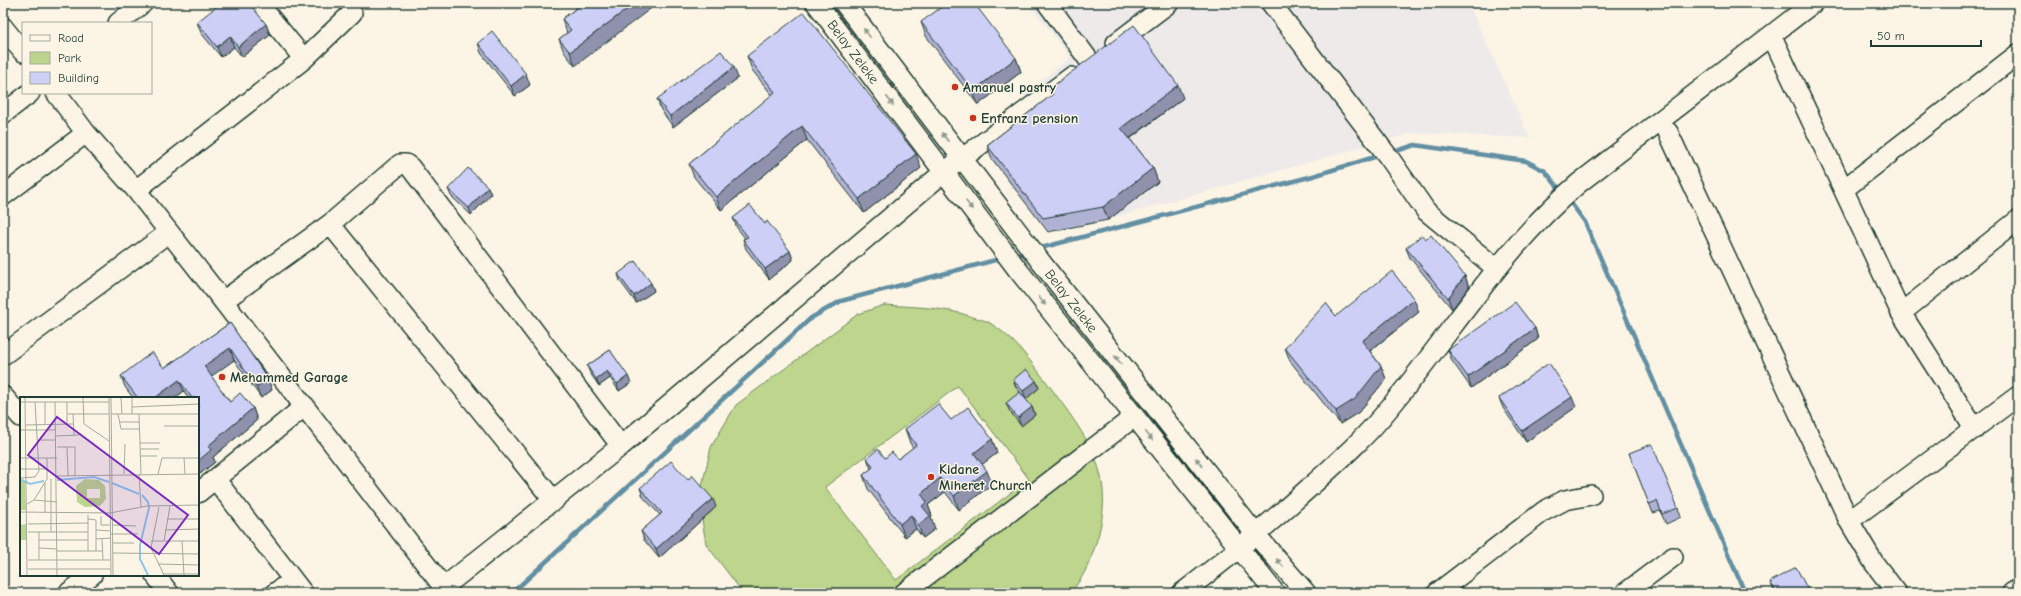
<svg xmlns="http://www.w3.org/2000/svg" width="2021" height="596" font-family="'Comic Neue',sans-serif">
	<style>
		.built { fill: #eeeaea }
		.green { fill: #bdd58c; stroke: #6e8960; fill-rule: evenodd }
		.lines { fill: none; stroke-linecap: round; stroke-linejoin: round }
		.stream { stroke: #628fa3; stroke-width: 4.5 }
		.minor-casing { stroke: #1f3d34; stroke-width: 22 }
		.minor { stroke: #fcf5e5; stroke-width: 19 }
		.wall { fill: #b0b2d4; stroke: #1f3d34 }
		.shaded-wall { fill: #9091ad; stroke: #1f3d34 }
		.building { fill: #cdcff7; stroke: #1f3d34 }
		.oneway { fill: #8e998c }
		.poi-dot { fill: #c8321e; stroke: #fcf5e5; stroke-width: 1.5 }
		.labels { text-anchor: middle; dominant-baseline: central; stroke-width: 3; stroke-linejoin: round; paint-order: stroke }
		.street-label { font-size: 14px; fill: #1f3d34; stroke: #fcf5e5 }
		.poi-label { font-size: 14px; font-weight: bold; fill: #1f3d34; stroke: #fcf5e5; text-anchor: start }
		.inset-river { fill: none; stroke: #8fc6ed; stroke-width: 2 }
		.inset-road { fill: none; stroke: #a4ab9e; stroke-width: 1 }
		.view { fill: #7b2cbf; fill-opacity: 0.15; stroke: #7b2cbf; stroke-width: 2 }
		.inset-edge { fill: none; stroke: #1f3d34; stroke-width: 2 }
	</style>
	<rect width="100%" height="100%" fill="#fcf5e5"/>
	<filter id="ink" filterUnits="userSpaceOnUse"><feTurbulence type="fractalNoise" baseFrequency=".025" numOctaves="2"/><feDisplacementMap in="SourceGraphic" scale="8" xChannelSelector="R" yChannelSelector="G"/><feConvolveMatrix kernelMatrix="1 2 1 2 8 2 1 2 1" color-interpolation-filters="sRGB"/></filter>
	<g filter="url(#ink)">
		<path class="built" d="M1028 3H1468L1530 138 1412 133 1116 217 1024 94 1070 57Z"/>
		<path class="green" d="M884 305C915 307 944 307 973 317 979 319 985 320 990 323 1016 339 1030 361 1048 384 1088 439 1119 475 1095 546 1090 563 1082 580 1070 593H743L706 544 702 520 716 507 701 490 711 447 736 405 858 314ZM958 386 1029 479 896 580 825 487Z"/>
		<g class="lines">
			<path class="stream" d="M1390 153 1415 145 1526 161 1545 171 1562 192
				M1568 199 1585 222 1745 593
				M1037 249 1313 176 1381 155
				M1012 256 1028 252
				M512 593 811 318 841 301 1003 258"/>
			<g class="minor-casing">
				<path id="minor" d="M258 3 304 59
					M816 3 1018 270 1275 593
					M844 3 1041 262 1257 536 1306 593
					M1047 3 1091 63
					M1271 3 1390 159 1426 211 1497 269
					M118 23 143 3
					M3 27 23 52
					M1116 43 1169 3
					M1776 45 1901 313 1975 429
					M56 93 86 133 136 190 223 301 448 593
					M3 114 30 93
					M1668 132 1849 521 1874 563 1897 593
					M1844 189 2018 54
					M136 190 304 59 352 13
					M3 196 86 133
					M330 224 554 501
					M223 301 330 224 400 164H406L410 167 621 446
					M1901 313 2018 220
					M3 355 168 233
					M3 396 21 417
					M216 480 303 593
					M198 493 305 406
					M1849 521 2018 396
					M155 575 169 593
					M444 587 621 446 944 172 1071 77
					M68 593 92 575
					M275 593 293 580
					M904 593 1134 417
					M1182 593C1227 559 1269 524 1310 487 1339 461 1367 436 1391 406 1453 331 1504 246 1579 183L1813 3
					M1437 593 1544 511 1565 500 1591 495
					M1625 593 1673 557
					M2012 593 2018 589"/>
			</g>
			<use href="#minor" class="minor"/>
		</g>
		<path class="wall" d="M583 3 575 66 564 52 559 39 567 33 562 19Z
			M197 22 266 24 270 35 242 57 234 47 221 57 201 33Z
			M921 22 1016 58 1021 72 978 105 926 36Z
			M478 43 530 85 515 96 481 53Z
			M747 56 921 168 864 213 807 140 721 210 694 177 689 164 772 95 752 70Z
			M738 78 673 127 661 110 657 99Z
			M1049 89 1183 98 1130 139 1153 168 1158 182 1108 220 1048 232 992 159 987 145 1052 95Z
			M448 189 491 194 471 215 451 196Z
			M733 218 765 224 790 251 793 260 769 279 746 249 743 239 745 238 737 228Z
			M1425 239 1465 276 1469 287 1452 309 1410 258 1406 248Z
			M618 274 651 283 654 291 636 303 620 281Z
			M1419 312 1370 351 1381 366 1386 379 1359 412 1340 424 1290 361 1285 348 1336 316Z
			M230 323 268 379 272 390 261 398 234 360 211 376 230 402 253 408 257 420 213 457 215 462 200 474 198 472V398H188L184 391 175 398H133L125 387 121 376 164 368Z
			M1535 328 1538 339 1471 388 1452 361 1448 350Z
			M610 350 631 383 619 391 610 378 599 386 590 373 587 366Z
			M1013 380 1036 381 1039 388 1026 399 1016 387Z
			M1499 398 1576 407 1526 442 1503 408Z
			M1006 403 1032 407 1035 415 1021 426 1009 410Z
			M951 420 992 439 997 453 982 464 992 484 959 510 945 492 928 505 932 516 931 517 935 529 923 538 916 529 905 537 868 489 863 475 871 469 867 458H885L898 459 913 448 910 443 905 429Z
			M1629 453 1678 508 1681 517 1666 524 1660 511 1653 513Z
			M688 480 716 507 659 558 644 540 641 531 660 515 643 497 640 488Z
			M1770 582 1809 592 1810 593H1775Z"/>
		<path class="shaded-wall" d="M553 3H559L554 7Z
			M635 3H658L575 66 570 52Z
			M266 24 270 35 242 57 238 47Z
			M230 36 234 47 221 57 217 47Z
			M1016 58 1021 72 978 105 973 91Z
			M734 67 738 78 673 127 670 116Z
			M526 74 530 85 515 96 511 86Z
			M1178 85 1183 98 1126 141 1121 128Z
			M802 126 807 140 721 210 716 197Z
			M916 154 921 168 864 213 859 199Z
			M1153 168 1158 182 1108 220 1103 207Z
			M488 187 491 194 471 215 469 208Z
			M790 251 793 260 769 279 765 269Z
			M1465 276 1469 287 1452 309 1448 298Z
			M651 283 654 291 636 303 634 296Z
			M1414 299 1419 312 1367 353 1362 341Z
			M1535 328 1538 339 1471 388 1468 377Z
			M230 348 234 360 209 378 204 366Z
			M1381 366 1386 379 1359 412 1340 424 1336 411Z
			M607 371 610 378 599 386 596 379Z
			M628 376 631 383 619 391 617 384Z
			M268 379 272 390 261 398 256 387Z
			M179 380 184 391 175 398H155Z
			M1036 381 1039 388 1026 399 1023 391Z
			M1572 397 1576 407 1526 442 1522 431Z
			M1032 407 1035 415 1021 426 1018 418Z
			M253 408 257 420 213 457 215 462 200 474 198 468V461L208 446Z
			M992 439 997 453 979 467 974 453Z
			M987 471 992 484 959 510 954 496Z
			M940 478 945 492 928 505 932 516 931 517 935 529 923 538 918 525 922 506 921 494Z
			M713 499 716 507 659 558 656 549Z
			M911 515 916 529 905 537 900 524Z"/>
		<path class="building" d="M221 3H249L266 24 238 47 230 36 217 47 197 22Z
			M583 3H635L570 52 559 39 571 30 562 19Z
			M947 3H974L1016 58 973 91 921 22Z
			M804 12 916 154 859 199 802 126 716 197 689 164 775 92 747 56Z
			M1134 25 1178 85 1121 128 1153 168 1103 207 1043 218 987 145 1053 94 1049 89Z
			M492 31 526 74 511 86 478 43Z
			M721 51 734 67 670 116 657 99Z
			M468 168 488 187 469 208 448 189Z
			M750 205 765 224 767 221 790 251 765 269 743 239 748 237 733 218Z
			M1422 235 1425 239 1431 235 1465 276 1448 298 1406 248Z
			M635 261 651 283 634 296 618 274Z
			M1392 271 1414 299 1362 341 1381 366 1355 399 1336 411 1285 348 1326 303 1336 316Z
			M1515 302 1535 328 1468 377 1448 350Z
			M230 323 268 379 256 387 230 348 204 366 230 402 240 393 253 408 208 446 211 450 198 461V398H192L179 380 155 398H138L121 376 152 352 164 368Z
			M610 350 628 376 617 384 607 371 596 379 587 366Z
			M1549 363 1572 397 1522 431 1499 398Z
			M1026 369 1036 381 1023 391 1013 380Z
			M1020 392 1032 407 1018 418 1006 403Z
			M938 404 951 420 968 407 992 439 974 453 987 471 954 496 940 478 921 494 927 502 922 506 930 516 918 525 911 515 900 524 863 475 873 467 867 458 878 449 885 458 892 452 898 459 916 445 905 429Z
			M1652 444 1678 508 1662 514 1657 501 1649 504 1629 453Z
			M671 461 688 480 692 475 713 499 656 549 641 531 662 513 640 488Z
			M1796 567 1809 592 1807 593H1777L1770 582Z"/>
		<defs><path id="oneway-solid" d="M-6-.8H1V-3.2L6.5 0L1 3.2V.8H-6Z"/></defs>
		<g class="oneway">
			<use href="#oneway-solid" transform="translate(867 33) rotate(-127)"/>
			<use href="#oneway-solid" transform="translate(890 101) rotate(53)"/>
			<use href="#oneway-solid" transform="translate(945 137) rotate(-127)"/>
			<use href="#oneway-solid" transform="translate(969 205) rotate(53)"/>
			<use href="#oneway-solid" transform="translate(1042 301) rotate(52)"/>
			<use href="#oneway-solid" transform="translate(1118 360) rotate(-128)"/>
			<use href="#oneway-solid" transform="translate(1149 436) rotate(52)"/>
			<use href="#oneway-solid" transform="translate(1199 462) rotate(-128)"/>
			<use href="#oneway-solid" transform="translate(1280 563) rotate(-130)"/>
		</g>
	</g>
	<g class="poi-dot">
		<circle cx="955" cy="87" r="4"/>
		<circle cx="973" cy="118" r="4"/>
		<circle cx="222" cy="377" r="4"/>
		<circle cx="931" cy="477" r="4"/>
	</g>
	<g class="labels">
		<g class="street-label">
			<text transform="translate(853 52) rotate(53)">Belay Zeleke</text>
			<text transform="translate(1071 301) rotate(52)">Belay Zeleke</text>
		</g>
		<g class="poi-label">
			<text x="963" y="87">Amanuel pastry</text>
			<text x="981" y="118">Enfranz pension</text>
			<text x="230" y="377">Mehammed Garage</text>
			<text x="939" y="469">Kidane<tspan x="939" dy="16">Miheret Church</tspan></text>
		</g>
	</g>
	<g transform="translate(20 397)">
		<rect width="179" height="179" fill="#fcf5e5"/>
		<path d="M0 82 5 85 6 113H0ZM65 82 79 83 85 89 86 102 80 109 65 110 57 105 56 89ZM67 92H80V101H67ZM6 127V143H0V128Z" fill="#bdd58c" fill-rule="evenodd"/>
		<path class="inset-river" d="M0 82 10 87 24 84M37 83 74 80 89 85M92 86 119 97M122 98 128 105 129 111 120 148V162L128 178"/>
		<path class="inset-road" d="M5 1 7 178M63 1 64 27 89 44M89 1 91 178M91 1 93 178M101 1 102 17M0 5H89M25 5V27M35 5 37 178M47 5V27M112 10 179 7M47 17H89M53 17 54 38M91 17H179M98 17 101 32H120M112 17V1M119 17 121 77M99 25H120M6 28 53 27M144 29H179M0 33H36M36 39 59 38M18 43H36M120 46H140M37 50H55V79M47 50 48 79M121 52H139M121 59H137M0 61H37M164 61 165 77M0 72H27M104 77 105 47M119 77 121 110M138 77 142 61H179M37 79 179 77M0 81 15 80 19 74 15 5M31 82V135M14 103 37 105M7 107 14 103 27 82V61M139 110 131 151 144 178M0 115 90 116 127 109 179 108M25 116V86M68 118V154M81 119V128H91M68 122 76 123V154M147 122H179M8 127 68 126M93 128 116 129M76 133 91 134M145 133 179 132M8 135H68M19 135V163M91 137H118M76 142 91 141M82 142 83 163M19 143H68M131 144H179M144 144 150 109M162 144 164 178M93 146H114M19 151 37 152M37 154H82M93 156 179 157M8 163H91M138 167 179 168M8 172H91M143 177H179"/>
		<path class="view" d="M37 20 168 118 139 157 8 58Z"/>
		<rect width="179" height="179" class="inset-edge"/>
	</g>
	<rect width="2021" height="596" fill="none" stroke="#fcf5e5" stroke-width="16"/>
	<rect x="8" y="8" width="2005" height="580" fill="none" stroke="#1f3d34" stroke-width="1.5" filter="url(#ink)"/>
	<rect x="22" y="22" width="130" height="72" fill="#fcf5e5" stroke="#a4ab9e"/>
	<rect x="30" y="35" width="20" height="6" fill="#fcf5e5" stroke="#a4ab9e"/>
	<text x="58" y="42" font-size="12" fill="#1f3d34">Road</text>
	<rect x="30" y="52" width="20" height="12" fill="#bdd58c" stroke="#a4ab9e"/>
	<text x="58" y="62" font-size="12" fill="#1f3d34">Park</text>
	<rect x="30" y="72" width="20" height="12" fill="#cdcff7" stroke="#a4ab9e"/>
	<text x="58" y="82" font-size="12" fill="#1f3d34">Building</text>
	<path d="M1871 40v6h110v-6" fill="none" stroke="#1f3d34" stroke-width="2"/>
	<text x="1877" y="40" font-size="12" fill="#1f3d34" stroke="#fcf5e5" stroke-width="3" paint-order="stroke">50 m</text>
</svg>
